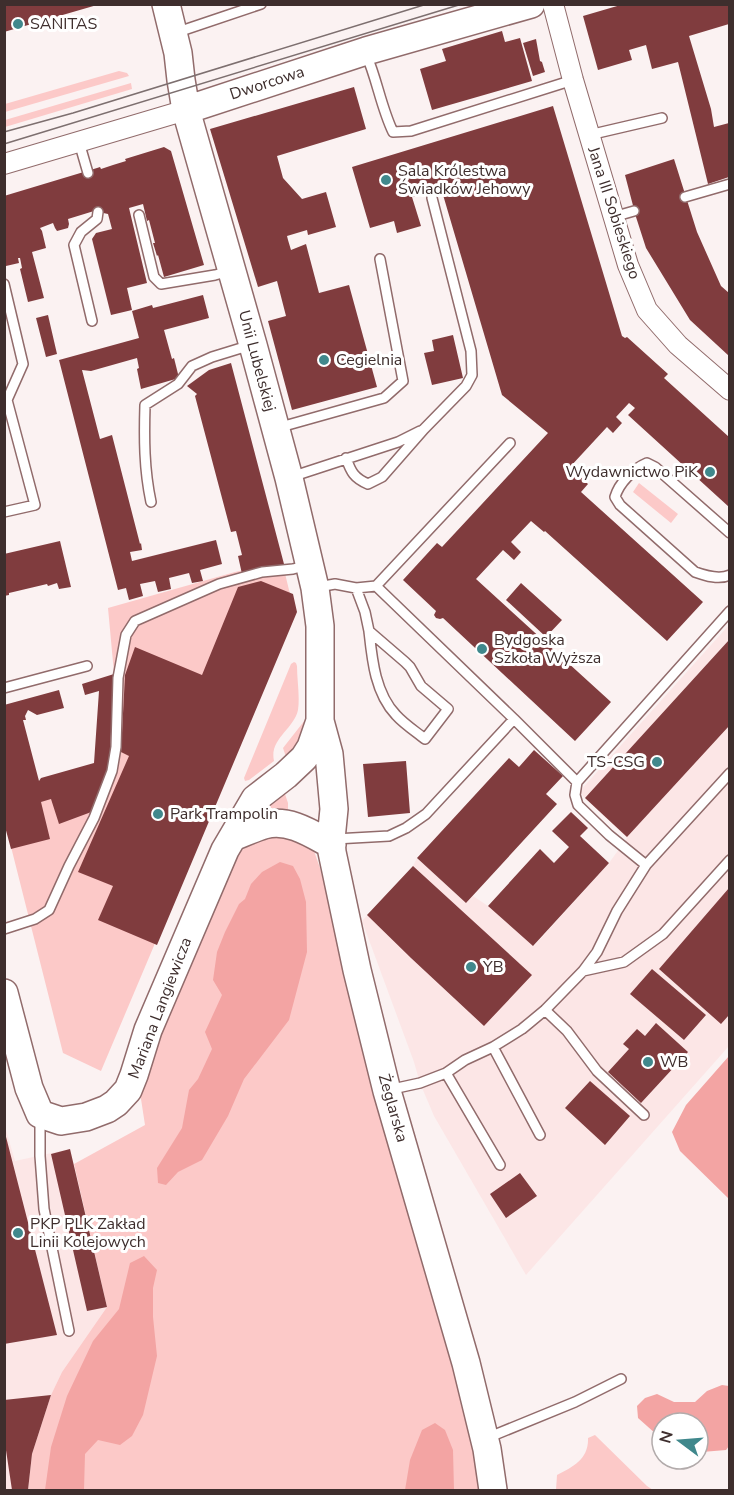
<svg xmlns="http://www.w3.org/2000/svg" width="734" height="1495" font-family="'Nunito Sans',sans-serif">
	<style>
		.built { fill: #fce6e6 }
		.green { fill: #fcc9c8 }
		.forest { fill: #f3a4a3 }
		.building { fill: #803c3e }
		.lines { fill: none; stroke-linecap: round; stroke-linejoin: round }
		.lane-casing { stroke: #916b6b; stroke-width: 12 }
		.street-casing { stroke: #916b6b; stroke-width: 22 }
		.secondary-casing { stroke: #916b6b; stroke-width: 30 }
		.lane { stroke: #fff; stroke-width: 9 }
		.street { stroke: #fff; stroke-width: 20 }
		.secondary { stroke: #fff; stroke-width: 27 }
		.tram { stroke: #7d6f6f; stroke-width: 1.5 }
		.poi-dot { fill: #40888c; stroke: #fff; stroke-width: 2 }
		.labels { text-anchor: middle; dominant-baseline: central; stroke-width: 6; stroke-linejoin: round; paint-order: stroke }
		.poi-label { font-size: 16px; fill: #3e2e2d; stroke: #fff; text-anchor: start }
		.street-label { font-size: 16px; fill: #3e2e2d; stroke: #fff }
	</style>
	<rect width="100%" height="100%" fill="#fbf2f2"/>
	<path class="built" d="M729 625V1046L526 1275 434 1116 420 1083 414 1062 362 921 413 866 417 858 466 903 473 896 488 906 534 946 609 863 627 838 579 792Z
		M4 1123 15 1161 70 1149 107 1307 62 1372 51 1395 32 1454 28 1490H5Z"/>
	<path class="green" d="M119 71 127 73 129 76 5 112V104Z
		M131 83 132 89 5 127V120Z
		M639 483 678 514 671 523 633 492Z
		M282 561 289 590 296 610 101 1071 63 1053 5 823 74 782 109 770 114 673 108 608 235 572Z
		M294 662 296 663 297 666C297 680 300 696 298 710 294 729 269 739 274 761L249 780 245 781 244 778 291 664Z
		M305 720C305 740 299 744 286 757L283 748Z
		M284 791 288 803V813H263L260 808Z
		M277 836 300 842 314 851 320 868 395 1165 476 1449 481 1490H28L32 1454 51 1395 62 1372 107 1307 74 1164 145 1125 139 1086 179 985 237 854 254 841Z
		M595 1435 647 1486 653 1490H556L557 1475C573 1467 589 1459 588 1438Z"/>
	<path class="forest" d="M280 862 293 866 300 879 306 902 307 952 289 1020 244 1079 228 1116 202 1160 178 1172 166 1185 158 1183 157 1168 182 1128 189 1090 198 1079 212 1049 205 1032 222 995 213 980 217 952 225 932 239 904 245 899 251 884 262 872Z
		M729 1056V1199L680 1151 672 1132 686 1105Z
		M144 1256 157 1270 153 1288V1317L157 1356 143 1415 132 1436 120 1445 98 1440 85 1454 84 1490H45L51 1447 67 1396 93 1341 119 1309 130 1263Z
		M722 1385 729 1386V1446L726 1450 702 1452 698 1450V1423H662V1436L656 1434 638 1418 637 1406 645 1398 657 1394 674 1402H695L707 1391Z
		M435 1423 445 1430 453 1450 454 1490H405L410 1460 422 1430Z"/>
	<path class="building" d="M4 4H97V5L4 32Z
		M624 4H729V24L689 36 711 109 714 127 729 123V177L708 184 678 62 652 69 646 45 629 50 632 60 598 70 583 16Z
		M502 31 505 42 520 38 532 81 432 110 420 69 446 61 442 49Z
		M536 39 540 61 542 62 545 72 533 76 523 43Z
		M354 87 366 129 277 156 283 178 302 199 326 192 336 227 308 235 307 230 287 236 288 240 291 250 306 244 319 293 349 285 377 387 292 410 268 321 286 316 277 281 258 287 210 129Z
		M553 106 622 336 625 338 627 337 668 374 664 378 729 437V507L628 415 635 408 629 403 616 417 622 423 613 433 607 427 570 467 588 484 581 492 703 602 667 641 545 531 544 532 531 521 511 542 521 552 514 560 503 550 476 579 611 702 575 741 443 618 440 619 436 618 434 615 436 611 403 580 437 543 442 547 548 433 502 395 441 188 412 197 421 226 397 233 394 221 370 228 352 167Z
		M164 147 171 151 204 265 164 277 158 255 157 256 153 243H155L149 220 147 221 143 204 129 208 147 283 127 288 132 310 111 315 92 239 96 233 112 229 108 214 94 211 68 219 69 224 68 228 57 231 55 228 53 223 40 228 42 231 46 248 32 252 44 298 28 302 20 269 22 268 20 258H18L19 263 6 266 4 259V196L97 168 100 167 101 169 113 165 126 161 125 159Z
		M674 159 697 232 721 286 729 293V356L690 320 646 248 636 217 625 175Z
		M203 295 209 318 164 330 172 359 174 358 179 378 141 389 137 369 139 368 137 358 91 371 82 370 100 439 112 435 140 544 141 543 142 550 130 552 132 561 216 540 222 564 200 570 203 581 192 583 189 573 169 578 171 589 158 592 155 581 140 584 143 596 129 600 126 588 118 590 59 360 139 338 132 311 152 305 153 308Z
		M48 315 57 354 46 357 36 318Z
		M453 335 463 378 432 385 424 353 434 351 432 340Z
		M231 363 284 564 242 574 238 556 242 555 236 531 231 532 195 396 197 394 187 386 209 370Z
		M60 541 71 587 59 589 57 583 48 586 47 584 9 593V595L4 596V554Z
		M261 581 293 594 297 612 157 945 98 920 113 886 78 872 129 756 121 752 125 675 135 647 202 675 238 587Z
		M521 583 562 620 546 637 506 600Z
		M729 640V726L627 837 585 798Z
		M114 674 109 771 94 811 59 824 51 799 41 802 50 839 11 849 4 823V705L59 690 64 708 37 715 28 710 25 716 26 720H23L39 781 41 778 94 763 99 691 85 695 82 684Z
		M534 750 563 776 546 794 557 804 466 903 417 858 509 758 519 767Z
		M406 761 410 813 368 817 363 764Z
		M571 812 588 828 580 836 609 863 533 946 488 906 540 849 554 863 569 847 552 831Z
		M413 866 532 975 484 1026 411 958 367 915Z
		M729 888V1015L721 1024 659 969Z
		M652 969 706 1015 684 1040 630 994Z
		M656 1023 688 1052 641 1103 608 1072 629 1049 623 1044 637 1029 645 1036Z
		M590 1081 630 1116 605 1145 565 1108Z
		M5 1133 57 1335 4 1344V1134Z
		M70 1149 107 1307 87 1311 51 1154Z
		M520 1173 537 1196 506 1218 490 1194Z
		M51 1395 32 1454 28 1490H12L4 1437V1400Z"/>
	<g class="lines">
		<g class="lane-casing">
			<path id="lane" d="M175 33 261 4
				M366 54C377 79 381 107 393 132L411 131 573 80
				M589 135 662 118
				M79 142 88 173
				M685 197 730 184
				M139 215 154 277 161 284 215 275 230 271
				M613 217 634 211
				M4 284 23 364 7 400 35 505 4 512
				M92 321 74 245 81 232 97 219 98 212
				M277 428 384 398 403 381 380 259
				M346 458C351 472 354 478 368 484L382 477 424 429 466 386 472 375 471 351 432 198
				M291 477 398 442 420 431
				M151 502C144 469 144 438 145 405L178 384 192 366 212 357 251 345
				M730 533 655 467 647 463C633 469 619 483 615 497L620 505 695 572C706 576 719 580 730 575
				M376 586 510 443
				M318 587 335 584 356 588 376 586 514 719 426 814 406 828 389 836 335 839
				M356 588 365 612 369 631 405 662 410 667 421 686 448 709 425 739C415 731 404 724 396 715 375 693 372 659 369 631
				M4 688 87 666
				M514 719 577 782
				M646 865 609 835 578 805 575 795 577 782 730 611
				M4 929 35 919 49 910 69 866 94 818 112 771 116 747 118 678 126 635 135 621 219 584 262 572 293 569 308 565
				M583 971 624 962 663 934 730 860
				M545 1010 567 1031 597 1071 644 1115
				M493 1047 540 1135
				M446 1073 500 1165
				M388 1090 420 1083 446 1073 465 1060 493 1047 522 1029 545 1010 583 971 597 952 617 911 646 865 730 773
				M40 1116V1156L44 1209 69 1331
				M487 1438 575 1402 621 1379"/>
		</g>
		<g class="street-casing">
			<path id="street" d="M553 4 573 80 628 265 647 310 678 345 730 390
				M4 164 186 110"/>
		</g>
		<g class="secondary-casing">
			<path id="secondary" d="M166 4 178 53 181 80 186 110 253 345 289 478 315 588 320 626V721L329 754 334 809 331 839 332 852 357 970 387 1091 466 1363 487 1449 493 1490
				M186 110 366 51 531 4
				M233 837C243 833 254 828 264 825 289 818 312 834 332 845
				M4 993 29 1088 40 1114 61 1121 86 1117 107 1109 116 1103 128 1090 134 1075 148 1030 225 850 255 799 286 775 304 758 311 747 320 721"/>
		</g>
		<use href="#lane" class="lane"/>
		<use href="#street" class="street"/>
		<use href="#secondary" class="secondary"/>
		<path class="tram" d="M4 132 73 113 427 4
			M4 144 462 4"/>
	</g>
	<g class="poi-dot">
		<circle cx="18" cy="24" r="6"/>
		<circle cx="386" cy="180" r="6"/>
		<circle cx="324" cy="360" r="6"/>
		<circle cx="710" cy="472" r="6"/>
		<circle cx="482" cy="649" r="6"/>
		<circle cx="657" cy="762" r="6"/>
		<circle cx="158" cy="814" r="6"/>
		<circle cx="471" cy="967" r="6"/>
		<circle cx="648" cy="1062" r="6"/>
		<circle cx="18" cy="1233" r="6"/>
	</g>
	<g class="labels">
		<g class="poi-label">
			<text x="30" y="24">SANITAS</text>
			<text x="398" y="171">Sala Królestwa<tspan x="398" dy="18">Świadków Jehowy</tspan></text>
			<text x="336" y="360">Cegielnia</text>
			<text x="698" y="472" text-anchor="end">Wydawnictwo PiK</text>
			<text x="494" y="640">Bydgoska<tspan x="494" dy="18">Szkoła Wyższa</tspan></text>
			<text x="645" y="762" text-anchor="end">TS-CSG</text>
			<text x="170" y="814">Park Trampolin</text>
			<text x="483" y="967">YB</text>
			<text x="660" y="1062">WB</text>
			<text x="30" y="1224">PKP PLK Zakład<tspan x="30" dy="18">Linii Kolejowych</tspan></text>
		</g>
		<g class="street-label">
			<text transform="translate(267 83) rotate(-18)">Dworcowa</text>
			<text transform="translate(614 213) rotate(72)">Jana III Sobieskiego</text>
			<text transform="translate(257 361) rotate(75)">Unii Lubelskiej</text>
			<text transform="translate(160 1008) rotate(-69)">Mariana Langiewicza</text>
			<text transform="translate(393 1108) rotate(74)">Żeglarska</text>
		</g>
	</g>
	<rect width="734" height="1495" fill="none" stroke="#3e2e2d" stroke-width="12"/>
	<g transform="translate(680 1441) rotate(286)"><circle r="28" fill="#ffffff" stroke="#b2abab" stroke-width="1.5"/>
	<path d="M0-4.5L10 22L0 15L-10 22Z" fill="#40888c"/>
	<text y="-9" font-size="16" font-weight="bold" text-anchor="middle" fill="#3e2e2d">N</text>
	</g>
</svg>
